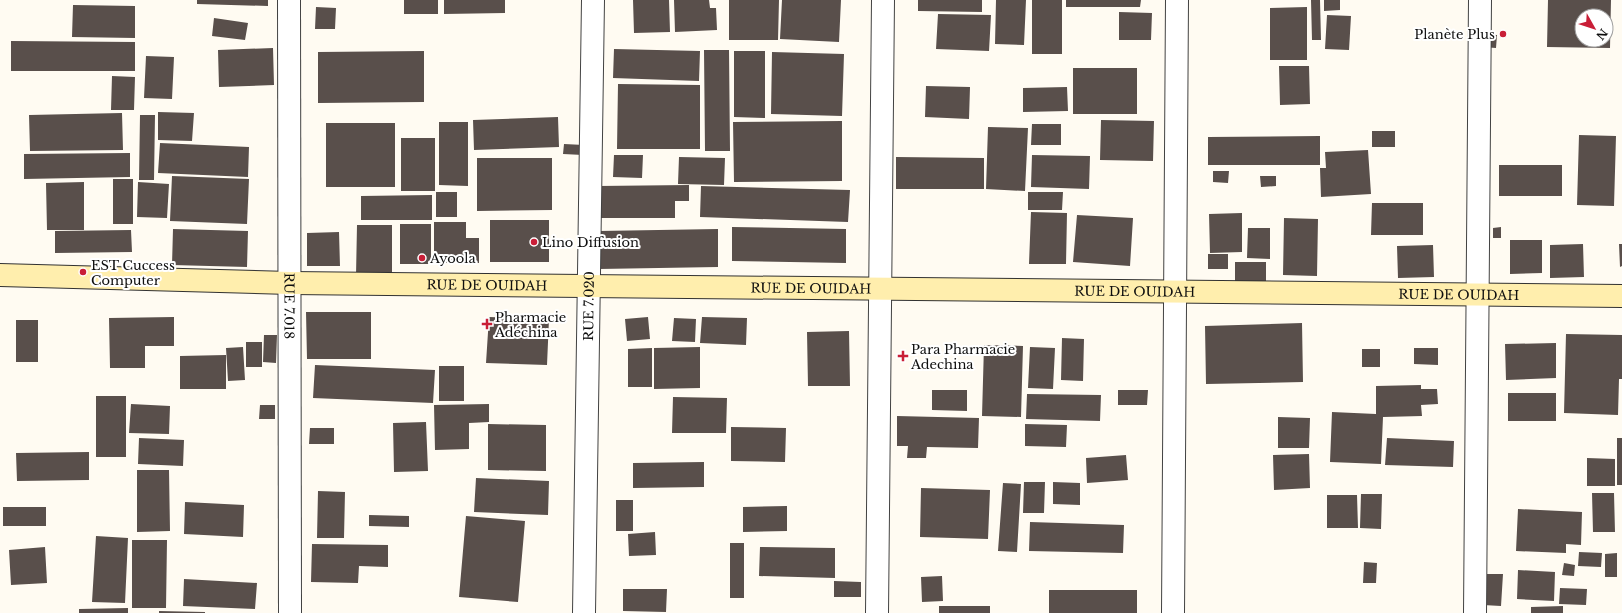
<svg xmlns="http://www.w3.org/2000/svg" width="1622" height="613" font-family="'Libre Baskerville',serif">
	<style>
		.building { fill: #594f4b; fill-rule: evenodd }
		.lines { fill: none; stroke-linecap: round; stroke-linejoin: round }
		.minor-casing { stroke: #424242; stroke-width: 24 }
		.secondary-casing { stroke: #313131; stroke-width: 24 }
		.minor { stroke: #fff; stroke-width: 22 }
		.secondary { stroke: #ffeead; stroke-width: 22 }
		.poi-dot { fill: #c91e37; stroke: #fff; stroke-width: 1.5 }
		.labels { text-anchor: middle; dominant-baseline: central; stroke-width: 4; stroke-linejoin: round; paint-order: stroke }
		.poi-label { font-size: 13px; fill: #0f0f0f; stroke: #fff; text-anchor: start }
		.street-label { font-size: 13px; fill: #0f0f0f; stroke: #fff }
	</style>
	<rect width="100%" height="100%" fill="#fffbf2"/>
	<path class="building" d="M197 0H268V6L197 4Z
		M404 0H438V14H404Z
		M444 0H505V13L444 14Z
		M633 0H669L670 32 634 33Z
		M674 0H709L710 8H716L717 30 675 32Z
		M729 0H779L778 40H729Z
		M782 0H841L839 42 780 39Z
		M918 0H982V12L918 11Z
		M996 0H1026L1024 45 995 44Z
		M1032 0H1062V54H1032Z
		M1066 0H1141L1140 7H1066Z
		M1311 0H1320L1321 40H1312Z
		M1324 0H1340V10L1324 11Z
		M1548 0H1611L1610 48 1547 47ZM1582 16H1606V40H1582Z
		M73 5 135 6V38L72 37Z
		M316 7 336 8 335 29H315Z
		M1307 7V60H1270V8Z
		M1119 12 1152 13 1151 40H1119Z
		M938 14 991 15 989 51 936 49Z
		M1327 15 1351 16 1349 50 1325 49Z
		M214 18 248 23 245 40 212 36Z
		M1483 34 1497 35 1496 48 1482 47Z
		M11 41 135 42V71H11Z
		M273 48 274 85 219 87 218 50Z
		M614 49 700 51 699 81 613 78Z
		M704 50H729L730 151H705Z
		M424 51V102L318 103V52Z
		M734 51H765V118L734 117Z
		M772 52 844 54 842 116 771 114Z
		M146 56 174 57 172 99 144 98Z
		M1279 66H1309L1310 104 1280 105Z
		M1073 68H1137V114H1073Z
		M112 76 135 77 134 110H111Z
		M618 84 700 85V149H617Z
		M926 86 970 87 969 119 925 117Z
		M1067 87 1068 111 1023 112V88Z
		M158 112 194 113 192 141 158 140Z
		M122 113 123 150 30 151 29 115Z
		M140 115H155L154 180H139Z
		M558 117 559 147 474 150 473 120Z
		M1101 120 1154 121 1153 161 1100 160Z
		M842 121V181L734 182 733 122Z
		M439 122H468V186L439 185Z
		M326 123H395V187H326Z
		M1032 124H1061V145H1031Z
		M988 127 1028 128 1025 191 986 189Z
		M1372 131H1395V147H1372Z
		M1579 135 1616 136 1614 206 1577 205Z
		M1320 136V165H1208V137Z
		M401 138H435V191H401Z
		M160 143 249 147 248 177 158 173Z
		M564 144 584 145 583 155 563 154Z
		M1368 150 1371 194 1321 197 1320 168H1326L1325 152Z
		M130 153V177L24 179V154Z
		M614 155H643L642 178 613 177Z
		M1032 155 1090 156 1089 189 1031 187Z
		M679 157 725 158 724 185 678 184Z
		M896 157 984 158V189H896Z
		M477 158H552V210L477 211Z
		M1499 165H1562V196H1499Z
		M1213 171H1229L1228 183 1213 182Z
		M172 176 249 179 247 224 170 221Z
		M1260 176H1276V186L1261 187Z
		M113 179H133V224H113Z
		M84 182V230H47L46 183Z
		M138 182 169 184 167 218 137 217Z
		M689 185V201H675V218H598V186Z
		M701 186 850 190 848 222 700 217Z
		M436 192H457V217H436Z
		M1028 192H1063L1062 210H1028Z
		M432 195V220H361V196Z
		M1372 203H1423V235H1371Z
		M1031 212 1067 213 1066 264H1029Z
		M1242 213V252L1210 253 1209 214Z
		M1077 215 1133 218 1130 266 1073 262Z
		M1284 218 1318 219 1317 276 1283 275Z
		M490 220H549V262H490Z
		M434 222H466V238H479V263H434Z
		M400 224H431V264H400Z
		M357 225H392V276H356Z
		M732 227 846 229V263L732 261Z
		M1501 227V238H1493V228Z
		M1248 228H1270V259L1247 258Z
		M173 229 248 231 247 267 172 265Z
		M718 229V267L599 269V231Z
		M131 230 132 252 55 253V231Z
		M339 232 340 266H307V233Z
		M1510 240H1542V273L1510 274Z
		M1583 244 1584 277 1550 278V245Z
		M1619 244H1622V266L1620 267Z
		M1433 245 1434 277 1398 278 1397 246Z
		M1208 254H1228V269H1208Z
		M1235 262H1266V284H1235Z
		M306 312H371V359H307Z
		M174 317V346H145V368H110L109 318Z
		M489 317 549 319 547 365 486 363Z
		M648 317 650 339 627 341 625 319Z
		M702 317 747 318 746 345 700 343Z
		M674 318 696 319 695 342 672 341Z
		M16 320H38V362H16Z
		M1302 323 1303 382 1206 384 1205 326Z
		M849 331 850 386H808L807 332Z
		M1566 334 1622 335V379H1619L1618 415 1564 413Z
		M264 335H277L276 363 263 362Z
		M1062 338 1084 339 1083 381 1061 380Z
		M246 342H262V367H246Z
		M1556 343V378L1506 380 1505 344Z
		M984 345 1023 346 1021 417 982 416Z
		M243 347 245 380 228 381 226 348Z
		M700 347V388L654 389V348Z
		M1030 347 1055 348 1053 389 1028 388Z
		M652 348V387H628V349Z
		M1414 348H1438V365L1414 364Z
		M1362 349H1380V367H1362Z
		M226 355V389H180V356Z
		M315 365 435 370 433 403 313 398Z
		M439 366H464V401H439Z
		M1421 385V389H1437L1438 404 1421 405 1422 416 1383 417 1381 464 1330 462 1332 412 1376 414V386Z
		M932 390H967V411L932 410Z
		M1118 390H1148L1147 405H1118Z
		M1508 393H1556V421H1508Z
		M1027 394 1101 395 1100 421 1026 419Z
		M96 396H126V457H96Z
		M673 397 727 398 726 433H672Z
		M131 404 170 406 169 434 129 433Z
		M489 404V422L469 423V449L435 450 434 405Z
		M260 405H275V419H259Z
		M897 416 979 418 978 448 927 447 926 458H907L908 446H897Z
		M1278 417 1310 418 1309 448H1278Z
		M426 422 428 471 394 472 393 423Z
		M488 424 546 425V471L488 470Z
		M1025 424 1067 425 1066 447 1025 446Z
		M731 427 786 428 785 462 731 461Z
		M310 428H334V444H309Z
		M139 438 184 440 183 466 138 464Z
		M1387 438 1454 441 1453 467 1385 465Z
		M1617 438H1622V485H1617Z
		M89 452V480L17 481 16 453Z
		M1309 454 1310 488 1274 490 1273 455Z
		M1126 455 1128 480 1087 483 1086 458Z
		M1587 458 1615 459V486H1587Z
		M704 462V487L633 488V463Z
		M137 470H169L170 531 137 532Z
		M476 478 549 481 548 515 474 512Z
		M1024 482H1045L1044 513H1023Z
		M1053 482 1080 483V505L1053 504Z
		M1003 483 1021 484 1017 552 998 551Z
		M921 488 990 490 988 539 920 537Z
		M318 491 345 492 344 538H317Z
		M1592 493H1614L1615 532H1593Z
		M1361 494H1382L1381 529 1360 528Z
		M1327 495H1357L1358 528H1327Z
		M616 500H633V531H616Z
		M185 502 244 505 243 537 184 534Z
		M787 506V531L743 532V507Z
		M3 507H46V526H3Z
		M1518 509 1582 512 1581 545 1566 544V553L1516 551Z
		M369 515 409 516V527L369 526Z
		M466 516 525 521 518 602 459 597Z
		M1030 522 1124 525 1123 553 1029 551Z
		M655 532 656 555 629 556 628 534Z
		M96 536 128 538 125 603 92 602Z
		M132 540H167L166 608H132Z
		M730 543H744V598H730Z
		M312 544 388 545V567L359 566 358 583 311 582Z
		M45 547 47 583 11 585 9 550Z
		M760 547 835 548V578L759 576Z
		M1579 552 1602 553 1601 567 1578 566Z
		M1617 553V577H1605V554Z
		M1364 562 1377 563 1376 583H1363Z
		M1564 563 1575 565 1574 576 1562 575Z
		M1518 570 1555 572 1554 601 1517 599Z
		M1485 574H1503L1501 606 1483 605Z
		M942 576 943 601 922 602 921 577Z
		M184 579 257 583 255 609 183 606Z
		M834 581 861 582V597H834Z
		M1560 588 1587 589 1586 605 1559 604Z
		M623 589H667L666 612 623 611Z
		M1049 590H1137V613H1049Z
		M939 606H990V613H939Z
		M1563 606V613H1531V607Z
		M128 608V613H79V609Z
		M159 611 205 612V613H159Z"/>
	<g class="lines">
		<g class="minor-casing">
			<g id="minor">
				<path id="s1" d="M289 0 290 613"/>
				<path id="s2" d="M584 613 593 0"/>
				<path d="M877 613 883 0"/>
				<path d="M1173 613 1177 0"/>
				<path d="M1475 613 1480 0"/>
			</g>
		</g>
		<g class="secondary-casing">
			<g id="secondary">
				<path id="s3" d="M0 275 290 283 1622 296"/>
			</g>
		</g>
		<use href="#minor" class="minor"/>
		<use href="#secondary" class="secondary"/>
	</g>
	<g class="poi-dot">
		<circle cx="1503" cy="34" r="4"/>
		<circle cx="534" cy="242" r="4"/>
		<circle cx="422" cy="258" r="4"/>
		<circle cx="83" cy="272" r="4"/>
		<path d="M485 318h4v4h4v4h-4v4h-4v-4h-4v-4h4z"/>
		<path d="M901 350h4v4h4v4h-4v4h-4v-4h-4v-4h4z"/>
	</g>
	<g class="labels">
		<g class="poi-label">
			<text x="1495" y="34" text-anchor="end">Planète Plus</text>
			<text x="542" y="242">Lino Diffusion</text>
			<text x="430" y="258">Ayoola</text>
			<text x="91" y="265">EST Cuccess<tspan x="91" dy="15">Computer</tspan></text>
			<text x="495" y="317">Pharmacie<tspan x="495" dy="15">Adéchina</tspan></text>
			<text x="911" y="349">Para Pharmacie<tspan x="911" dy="15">Adechina</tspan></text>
		</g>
		<g class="street-label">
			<text stroke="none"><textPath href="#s3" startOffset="487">RUE DE OUIDAH</textPath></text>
			<text stroke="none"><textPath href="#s3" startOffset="811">RUE DE OUIDAH</textPath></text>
			<text stroke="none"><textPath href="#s3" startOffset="1135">RUE DE OUIDAH</textPath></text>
			<text stroke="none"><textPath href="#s3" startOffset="1459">RUE DE OUIDAH</textPath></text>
			<text stroke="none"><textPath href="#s1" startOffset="306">RUE 7.018</textPath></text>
			<text stroke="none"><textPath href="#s2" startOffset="307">RUE 7.020</textPath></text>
		</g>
	</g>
	<g transform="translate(1594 28) rotate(129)"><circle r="19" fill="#ffffff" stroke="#9f9f9f"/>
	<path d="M0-3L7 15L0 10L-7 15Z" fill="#c91e37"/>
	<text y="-6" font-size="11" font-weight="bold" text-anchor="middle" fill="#0f0f0f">N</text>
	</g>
</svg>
